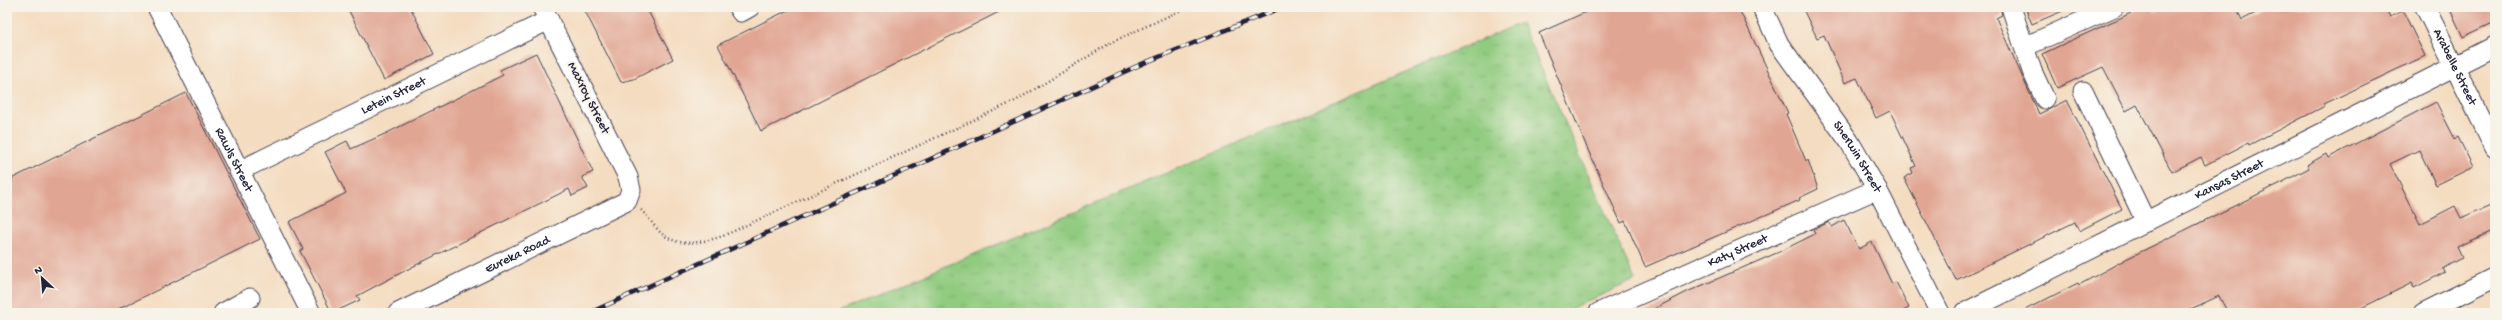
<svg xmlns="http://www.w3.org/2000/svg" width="2502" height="320" font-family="'Gochi Hand',sans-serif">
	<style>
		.grass { fill: url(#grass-tufts); stroke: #59765d }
		.building { fill: #e1a593 }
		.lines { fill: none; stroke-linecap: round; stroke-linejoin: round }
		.minor-casing { stroke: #423e4f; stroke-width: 21 }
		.path { stroke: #423e4f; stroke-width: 2.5; stroke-dasharray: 1 3; stroke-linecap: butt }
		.minor { stroke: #fff; stroke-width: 19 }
		.rail-casing { stroke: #22223b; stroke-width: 4.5 }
		.rail { stroke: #f7f3e8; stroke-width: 3; stroke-dasharray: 9; stroke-linecap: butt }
		.labels { text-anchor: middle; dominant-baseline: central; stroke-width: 4; stroke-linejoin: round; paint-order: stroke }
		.street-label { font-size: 13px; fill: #22223b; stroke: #f7f3e8 }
	</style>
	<defs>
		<pattern id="grass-tufts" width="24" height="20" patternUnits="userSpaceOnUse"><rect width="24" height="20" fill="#90cb7f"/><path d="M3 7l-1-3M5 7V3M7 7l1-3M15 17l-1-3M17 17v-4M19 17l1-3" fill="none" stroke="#7cae6f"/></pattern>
	</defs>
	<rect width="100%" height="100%" fill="#f7f3e8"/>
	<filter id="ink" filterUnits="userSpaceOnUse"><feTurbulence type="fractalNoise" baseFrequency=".025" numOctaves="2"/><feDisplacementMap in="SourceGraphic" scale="8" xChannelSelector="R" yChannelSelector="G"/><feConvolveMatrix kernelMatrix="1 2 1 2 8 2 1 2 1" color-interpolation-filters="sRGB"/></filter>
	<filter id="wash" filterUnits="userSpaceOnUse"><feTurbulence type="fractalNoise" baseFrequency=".012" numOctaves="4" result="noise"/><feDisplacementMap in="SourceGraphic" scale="16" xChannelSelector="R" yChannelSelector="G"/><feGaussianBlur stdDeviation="0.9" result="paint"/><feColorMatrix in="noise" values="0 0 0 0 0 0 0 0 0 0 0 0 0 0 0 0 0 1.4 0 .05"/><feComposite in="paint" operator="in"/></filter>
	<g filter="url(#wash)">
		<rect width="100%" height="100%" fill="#f4dcc0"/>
		<path class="grass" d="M1521 23 1635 280 1561 313H835Z"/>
		<g id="blocks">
			<path class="building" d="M347 7H410L434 54 384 80Z
				M583 7H646L673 59 634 79 621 82Z
				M794 7H1009L761 131 718 45Z
				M1597 7H1738L1788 113 1786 114 1806 161 1808 160 1818 189 1799 198 1800 200 1645 267 1625 221 1621 223 1588 150 1539 33Z
				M1802 7H2000L2002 15 1996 18 2039 114 2067 100 2122 209 2079 231 2075 222 1956 280 1904 178 1913 173 1911 168 1916 166 1890 111 1876 118 1857 78 1845 83 1824 35 1817 38Z
				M2025 7H2072L2032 24Z
				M2144 7H2153L2155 12 2165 7H2236L2242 20 2267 7H2385L2390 17 2403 11 2425 56 2324 104 2325 106 2249 145 2248 143 2205 165 2201 157 2172 172 2137 105 2126 111 2103 67 2057 88 2042 54Z
				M2449 7H2495V22L2463 37Z
				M536 53 593 172 582 177 588 188 572 196 569 189 412 267 357 296 360 300 332 313 300 251 303 249 289 222 346 193 325 152 347 141 351 149 387 133 503 75 500 70Z
				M186 93 260 239 111 313H7V181Z
				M2436 102 2455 139 2458 137 2473 167 2436 185 2419 150 2390 164 2420 224 2455 206 2461 218 2495 203V230L2457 247 2462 258 2443 269 2445 272 2414 288 2412 283 2351 313H2228L2219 296 2182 313H2019L2078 283 2079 285 2126 259 2279 184 2309 168 2307 165 2326 154 2328 158Z
				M1844 220 1859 249 1872 242 1892 284 1896 282 1909 308 1899 313H1646L1687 292 1779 252 1815 234 1813 230 1829 222 1832 227Z"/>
		</g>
	</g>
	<g filter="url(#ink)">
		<use href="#blocks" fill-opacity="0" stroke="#423e4f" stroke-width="1"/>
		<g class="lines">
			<g class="minor-casing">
				<g id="minor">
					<path id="s1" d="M157 7 311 313"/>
					<path d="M738 7 741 12 750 7"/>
					<path id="s2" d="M1762 7 1779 44 1849 141 1877 189 1940 313"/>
					<path d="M2011 7 2032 71 2045 99"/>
					<path id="s3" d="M2425 7 2495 148"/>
					<path d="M2024 47 2114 7"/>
					<path d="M2083 91 2146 222"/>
					<path id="s4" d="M239 171 549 20"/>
					<path d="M223 313 250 298"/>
					<path id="s5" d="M398 313 627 201 631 190 628 177 542 7"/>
					<path id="s6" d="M1598 313 1877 189"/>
					<path id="s7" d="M1964 313 2495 46"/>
					<path d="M2423 313 2495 277"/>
				</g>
			</g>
			<path class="path" d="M641 210C647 216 652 223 658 230 676 249 700 243 723 236L1017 100 1112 42 1188 7"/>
			<use href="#minor" class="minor"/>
			<g class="rail-casing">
				<path id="rail" d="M589 313 1144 63 1283 7"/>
			</g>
			<use href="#rail" class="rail"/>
		</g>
	</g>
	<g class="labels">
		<g class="street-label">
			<text stroke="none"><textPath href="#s3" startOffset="67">Arabelle Street</textPath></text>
			<text stroke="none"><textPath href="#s4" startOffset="172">Letein Street</textPath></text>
			<text transform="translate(588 98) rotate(63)">Maxroy Street</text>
			<text stroke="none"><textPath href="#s2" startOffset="178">Sherwin Street</textPath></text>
			<text stroke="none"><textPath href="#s1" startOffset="171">Rawls Street</textPath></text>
			<text stroke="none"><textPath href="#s7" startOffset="297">Kansas Street</textPath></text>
			<text stroke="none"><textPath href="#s6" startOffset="153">Katy Street</textPath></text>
			<text stroke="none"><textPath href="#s5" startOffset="133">Eureka Road</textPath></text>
		</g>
	</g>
	<rect width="2502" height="320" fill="none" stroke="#f7f3e8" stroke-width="24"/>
	<g transform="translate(42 278) rotate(334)" stroke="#f7f3e8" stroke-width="3" paint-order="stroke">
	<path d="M0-3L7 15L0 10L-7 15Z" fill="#22223b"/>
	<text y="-6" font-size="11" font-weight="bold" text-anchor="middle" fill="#22223b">N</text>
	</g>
</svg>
